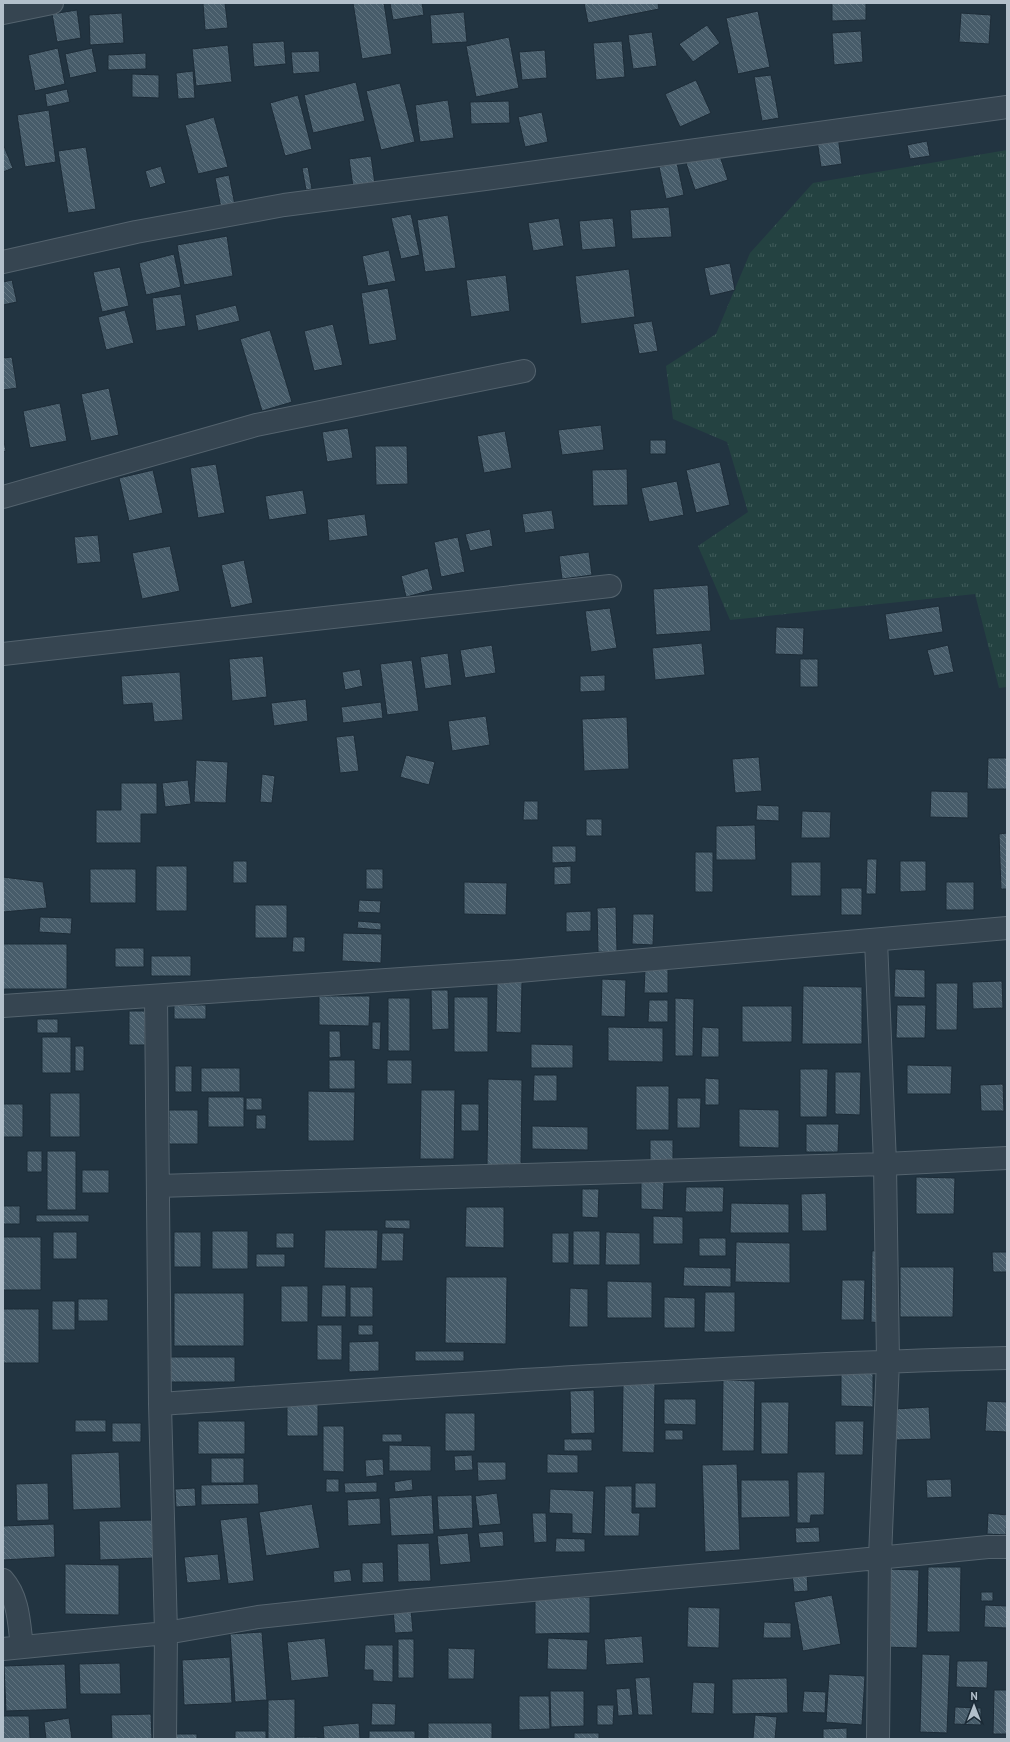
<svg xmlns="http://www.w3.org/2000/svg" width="1010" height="1742" font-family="'PT Sans',sans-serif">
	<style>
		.grass { fill: url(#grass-tufts) }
		.building { fill: url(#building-back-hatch); stroke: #1d2c38 }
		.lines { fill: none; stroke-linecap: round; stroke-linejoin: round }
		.minor-casing { stroke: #54636e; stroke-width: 24 }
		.minor { stroke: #364551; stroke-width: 22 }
	</style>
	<defs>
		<pattern id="grass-tufts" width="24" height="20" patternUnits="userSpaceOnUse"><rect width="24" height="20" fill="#244241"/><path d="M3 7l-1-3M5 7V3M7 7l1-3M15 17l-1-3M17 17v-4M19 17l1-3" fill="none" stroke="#415c5b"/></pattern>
		<pattern id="building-back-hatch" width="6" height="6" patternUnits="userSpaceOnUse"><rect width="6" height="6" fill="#475c6a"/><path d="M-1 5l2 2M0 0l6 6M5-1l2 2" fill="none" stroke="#5f727e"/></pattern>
	</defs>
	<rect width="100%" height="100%" fill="#223441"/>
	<path class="grass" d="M1007 150V687L999 688 975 594 730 620 698 546 748 512 727 442 673 419 666 366 716 334 750 253 813 183Z"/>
	<path class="building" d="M203 3H225L228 28 205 30Z
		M353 3H384L392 54 362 59Z
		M390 3H422L424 15 393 20Z
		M584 3H658L659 9 588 23Z
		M832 3H866V20L832 21Z
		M77 10 81 38 57 42 52 14Z
		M758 11 770 67 738 74 726 18Z
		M464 12 467 42 432 44 430 15Z
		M122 13 124 43 90 45 89 15Z
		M961 13 991 15 989 44 959 42Z
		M707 25 720 43 693 62 679 44Z
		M861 31 863 62 834 65 832 33Z
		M652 32 657 66 633 69 628 35Z
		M509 37 519 88 476 97 466 46Z
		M284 41 286 64 254 67 252 43Z
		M622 41 625 77 596 80 593 43Z
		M228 45 232 82 196 86 192 49Z
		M58 48 65 84 35 91 28 55Z
		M92 48 97 72 70 78 65 54Z
		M545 50 547 78 522 80 519 52Z
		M319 51 320 72 293 74 291 52Z
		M146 53V69L108 70V55Z
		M193 71 195 98 178 99 176 73Z
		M132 74 159 75V98L132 97Z
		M771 75 779 118 762 121 754 77Z
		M696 80 711 113 680 127 665 94Z
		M356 82 365 121 313 133 304 95Z
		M400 83 415 142 381 150 366 91Z
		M67 89 70 102 47 107 45 94Z
		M298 95 312 149 285 156 270 103Z
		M448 100 454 138 420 142 415 105Z
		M509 101 510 123 471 124 470 102Z
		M49 110 56 162 25 167 17 115Z
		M542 112 548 142 525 147 518 117Z
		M214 117 228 167 198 174 185 125Z
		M838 137 842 164 821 167 817 140Z
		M927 141 930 156 910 159 907 145Z
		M3 144 13 168 3 172Z
		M86 147 96 209 68 213 58 151Z
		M719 153 728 180 695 190 686 163Z
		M371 156 375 184 353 187 349 159Z
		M677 163 684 195 666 199 659 167Z
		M161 166 166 183 150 188 145 171Z
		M308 167 312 189 306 190 302 168Z
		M229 175 235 205 221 208 215 178Z
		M669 207 672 237 632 239 630 210Z
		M411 214 420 255 401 259 391 218Z
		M448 215 456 268 425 272 417 220Z
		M559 218 564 246 533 251 528 223Z
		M613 218 616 247 582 250 579 221Z
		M227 236 233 276 184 285 177 245Z
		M389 250 396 281 368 286 362 256Z
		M174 254 181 287 146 295 139 263Z
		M730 263 735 290 710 296 704 268Z
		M120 267 129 306 102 312 93 272Z
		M629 269 635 317 581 324 575 276Z
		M506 275 510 311 471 317 466 280Z
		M12 280 17 302 3 305V282Z
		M388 288 397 340 369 345 361 293Z
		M181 294 186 326 156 331 152 298Z
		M236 305 240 321 198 331 195 315Z
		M125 310 134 343 106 350 98 317Z
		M652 321 658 351 639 354 633 324Z
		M333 324 343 365 314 371 304 331Z
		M270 330 292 402 262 411 240 339Z
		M12 357 17 388 3 390V358Z
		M109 388 119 435 91 441 81 394Z
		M60 403 67 441 30 448 23 411Z
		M601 425 604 450 562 455 558 430Z
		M348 428 353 458 327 462 322 432Z
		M505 431 512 468 484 473 477 436Z
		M3 437 6 451 3 452Z
		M650 440H666V454H650Z
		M375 446H407L408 484 376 485Z
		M720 462 730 505 696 513 686 470Z
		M216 464 225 513 198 518 190 468Z
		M627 469 628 505 593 506 592 470Z
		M153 470 163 513 129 521 119 478Z
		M677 481 684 515 649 522 641 488Z
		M303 490 307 514 269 520 265 496Z
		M552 510 555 529 525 533 522 514Z
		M365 514 368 536 329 541 327 519Z
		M490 529 493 546 470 551 465 534Z
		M98 535 101 562 77 564 74 537Z
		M458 537 465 572 441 577 434 542Z
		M170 546 180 591 142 599 132 553Z
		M589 552 592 575 562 579 559 556Z
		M244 560 253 603 231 608 221 565Z
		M428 568 433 590 406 597 401 576Z
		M708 585 711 631 656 635 653 589Z
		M939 606 943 632 889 640 885 614Z
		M610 608 617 648 591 652 585 611Z
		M776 627 804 628 803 655 775 654Z
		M702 643 705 675 655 680 652 648Z
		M492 645 496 673 465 678 460 650Z
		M948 645 954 672 934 676 927 650Z
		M448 653 452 685 425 689 420 657Z
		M263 656 267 697 232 701 229 659Z
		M800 659H818V687H800Z
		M412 660 419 711 387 715 380 664Z
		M360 669 363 686 345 690 342 672Z
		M180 672 183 720 154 722 152 703 123 705 121 676Z
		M605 675V691L580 692V676Z
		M306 699 308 721 274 726 271 703Z
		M381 702 383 718 343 723 341 707Z
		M486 716 490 745 452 751 448 721Z
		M627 717 629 769 584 771 582 719Z
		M354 735 359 771 340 773 336 737Z
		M406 755 435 762 429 785 400 777Z
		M759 757 762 791 735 793 732 759Z
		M988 758H1007V789H987Z
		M196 760 228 762 226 803 194 802Z
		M262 774 275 776 272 803 260 802Z
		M188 780 191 804 165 807 162 783Z
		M121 783H157V814H141V843H96V810H121Z
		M931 791 968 792V818L930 817Z
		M524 801H538V820H523Z
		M757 805 779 806V821L756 820Z
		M802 811 831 812 830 838H801Z
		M586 819H602V836H586Z
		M755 825 756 860H716V826Z
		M1007 833V889H1001L999 834Z
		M552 846H576V862L552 863Z
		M695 852H713V892H695Z
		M867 859H877L876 894H866Z
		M233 861H247V883H233Z
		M900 861H926V891L900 892Z
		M791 862H821V896H791Z
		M156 866H187V911H156Z
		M571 866V884L554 885V867Z
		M90 869H136V903H90Z
		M366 869H383V889H366Z
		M3 877 43 882 47 908 3 912Z
		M464 882 507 883 506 915 464 914Z
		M946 882H974V910H946Z
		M841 888H862V915H841Z
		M359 900 381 901 380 913 358 912Z
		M255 905H287V938H255Z
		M616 907 617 952H598L597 908Z
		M591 911V931L566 932V912Z
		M633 914H654L653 945 632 944Z
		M40 917 72 918 71 934 39 932Z
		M358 921 381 923V930L357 928Z
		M343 933 382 934 381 963 342 961Z
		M293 937H305V952H292Z
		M3 944H67V989H3Z
		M115 948H144V967H115Z
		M151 956H191V976H151Z
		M645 969H668V993H644Z
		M895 969 925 970V998L894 997Z
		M602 979 626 980 625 1017 601 1016Z
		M497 981H522L521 1033 496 1032Z
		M1002 981 1003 1008 973 1009 972 982Z
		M936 983H958L957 1030H936Z
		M803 986 862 987V1044H802Z
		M431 990H448L449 1029 432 1030Z
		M319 996H370L369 1026 319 1025Z
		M454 997H488V1052H454Z
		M388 998H410V1051H388Z
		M675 998 694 999 693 1056H675Z
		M649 1000H668V1022H648Z
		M174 1005H206V1019H174Z
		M897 1005H926L925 1038H896Z
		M742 1006H792V1042H742Z
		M129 1011H145V1045H129Z
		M37 1019H58V1033H37Z
		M372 1022H381L380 1050 372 1049Z
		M608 1027 663 1028V1062L608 1061Z
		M702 1027 719 1028V1057H701Z
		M329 1031H340L341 1057 329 1058Z
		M42 1037H71V1073H42Z
		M531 1044 573 1045V1068H531Z
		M75 1046H84V1071H75Z
		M329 1060H355V1089H329Z
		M387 1060H412V1084H387Z
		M907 1065 952 1066 951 1094H907Z
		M175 1066H192V1092H175Z
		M201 1068H240V1092H201Z
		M800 1069H828L827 1117H800Z
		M835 1072H861L860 1115 835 1114Z
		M534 1075H557V1101H533Z
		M705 1078 719 1079V1105H705Z
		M488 1079 522 1080 521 1167 487 1166Z
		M1003 1084 1004 1111H981L980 1085Z
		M636 1086H669V1130H636Z
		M421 1090H455L454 1159H420Z
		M308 1091 355 1092 354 1141H308Z
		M50 1093H80V1137H50Z
		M208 1097H244V1127H208Z
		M246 1098H262V1110H246Z
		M677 1098H701L700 1128H677Z
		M3 1104H23V1137H3Z
		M461 1104H479V1131H461Z
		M739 1109 779 1110V1148L739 1147Z
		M169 1110H198V1144H169Z
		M256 1115H266V1129H256Z
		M806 1124H839L838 1152H806Z
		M532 1126 588 1127V1150L532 1149Z
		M650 1140H673V1164H650Z
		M27 1151H42V1172H27Z
		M47 1151H76V1210H47Z
		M82 1170H109V1193H82Z
		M916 1177 955 1178 954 1214H916Z
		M641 1182H664L663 1210 641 1209Z
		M686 1187H724L723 1212H685Z
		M582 1189H599L598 1218 582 1217Z
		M826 1193 827 1231H802L801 1194Z
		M731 1203 789 1204V1233H730Z
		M3 1206H20V1224H3Z
		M466 1207H504V1248L465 1247Z
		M36 1215H89V1222H36Z
		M653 1216 683 1217V1244H653Z
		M385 1220H410V1229L385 1228Z
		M325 1230H378L377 1269 324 1268Z
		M212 1231H248V1269H212Z
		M573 1231H600V1265H573Z
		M53 1232H77V1259H53Z
		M174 1232H201V1267H174Z
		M606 1232 640 1233V1265H605Z
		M276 1233H294V1248H276Z
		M382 1233H404L403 1261H381Z
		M552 1233H569V1263H552Z
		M3 1237H41V1290H3Z
		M699 1238H726V1256H699Z
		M736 1242 790 1243V1283L735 1282Z
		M872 1251H880V1323L871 1322Z
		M992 1252H1007V1272H993Z
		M256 1254H285V1267H256Z
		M684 1267 731 1268V1287L683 1286Z
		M900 1267H954L953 1317H900Z
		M446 1277H507L506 1344 445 1343Z
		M842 1280H865L864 1320H841Z
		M607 1281 652 1282V1318H607Z
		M322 1285H346V1317H321Z
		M281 1286H308V1322H281Z
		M350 1287H373V1317H350Z
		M570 1288 588 1289V1327H569Z
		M705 1292H735V1332H704Z
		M174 1293H244V1346H174Z
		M664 1297 695 1298V1328H664Z
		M78 1299H108V1321H78Z
		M52 1301H75V1330H52Z
		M3 1309H39V1363H3Z
		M317 1325H342V1360H317Z
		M358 1325H373V1335H358Z
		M379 1341V1371L349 1372V1342Z
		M415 1351H464V1361H415Z
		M169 1357H235V1382H169Z
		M841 1371H873V1407L841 1406Z
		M723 1380 755 1381 754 1451H722Z
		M623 1383H655L654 1453 622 1452Z
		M594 1390 595 1433 571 1434 570 1391Z
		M664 1399H696V1425L664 1424Z
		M987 1401 1007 1402V1432L985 1431Z
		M761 1402H789L788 1454H761Z
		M287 1403H318V1436H287Z
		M929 1407 931 1439 896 1440 894 1409Z
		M445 1413H475V1451H445Z
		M75 1420H106V1432H75Z
		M198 1421H245V1454H198Z
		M835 1421H864L863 1455H835Z
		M112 1423H141V1442H112Z
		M323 1426H344V1472L323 1471Z
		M665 1430H683V1440H665Z
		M382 1434H402V1442H382Z
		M564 1439H592V1451H564Z
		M389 1445 431 1446V1471H389Z
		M119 1452 121 1508 73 1510 71 1454Z
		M547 1454 578 1455V1473H547Z
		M472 1455 473 1470 455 1471 454 1456Z
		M211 1458H244V1483H211Z
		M383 1459 384 1475 366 1477 365 1460Z
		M477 1462H506V1480L478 1481Z
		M737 1464 740 1550 705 1552 702 1465Z
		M797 1472H825L824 1515H811L810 1523H797Z
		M326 1479H339V1492H326Z
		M412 1479 413 1490 395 1492 394 1482Z
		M951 1479 952 1497 927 1498 926 1480Z
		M741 1480H789L790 1517 741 1518Z
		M377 1482V1492L345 1493 344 1483Z
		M48 1483 49 1520 17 1521 16 1484Z
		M635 1483H656V1508H635Z
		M258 1484 259 1504 201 1505V1485Z
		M605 1486H632V1513H640L639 1536H604Z
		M195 1488 196 1506 176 1507 175 1489Z
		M550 1489 594 1491 592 1534 572 1533V1514L549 1513Z
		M497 1493 501 1524 479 1526 475 1496Z
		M432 1495 434 1534 391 1536 389 1498Z
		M472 1495 473 1528 439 1530 437 1496Z
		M380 1498 381 1524 348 1526 347 1500Z
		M312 1504 320 1548 266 1556 259 1512Z
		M532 1513H546L547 1542 534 1543Z
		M988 1513 1007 1515 1006 1535 987 1534Z
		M247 1517 254 1581 228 1584 220 1520Z
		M154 1520 155 1558 100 1560 99 1521Z
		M54 1524 55 1557 3 1560V1526Z
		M819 1527 820 1542 796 1543 795 1528Z
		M503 1531 504 1546 480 1548 478 1533Z
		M468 1533 471 1562 440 1565 437 1536Z
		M556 1538 585 1539V1552H555Z
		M429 1543 431 1581 398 1582 397 1544Z
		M218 1554 221 1580 187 1583 184 1557Z
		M383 1562 384 1582 362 1583V1563Z
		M65 1564 119 1565V1615L65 1614Z
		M928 1567H961L960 1632H927Z
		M350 1569 352 1581 334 1583 333 1571Z
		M886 1569 919 1570 917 1648 883 1647Z
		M807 1572 808 1591 794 1592 792 1573Z
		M981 1592H993V1601H981Z
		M832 1595 841 1644 803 1651 794 1602Z
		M590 1597V1633L535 1634V1598Z
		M985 1605 1007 1606V1628L984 1627Z
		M688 1607 720 1608 719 1648 687 1647Z
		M411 1609 413 1632 395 1633 393 1610Z
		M764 1622 791 1623V1638H763Z
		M262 1632 267 1700 235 1702 230 1634Z
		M642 1636 644 1663 606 1665 604 1639Z
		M325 1638 329 1677 291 1681 287 1642Z
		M548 1638 588 1640 587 1670 547 1669Z
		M398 1639H414V1678H398Z
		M365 1645H393V1682L373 1681V1670H364Z
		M448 1648 475 1649 474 1679H448Z
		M922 1654 950 1655 947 1733 920 1732Z
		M230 1657 232 1703 184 1705 182 1660Z
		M957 1661H988L987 1688 956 1687Z
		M120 1663 121 1694H80L79 1664Z
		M65 1664 67 1709 6 1711 4 1666Z
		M829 1674 865 1676 862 1725 826 1722Z
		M650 1677 653 1715H638L635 1678Z
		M787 1678 788 1713 732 1714V1679Z
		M693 1682 715 1683 714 1714 691 1713Z
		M630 1688 633 1715 618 1716 616 1689Z
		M994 1690H1007V1734H993Z
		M550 1691H584V1726L551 1727Z
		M804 1691 826 1692 825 1713 802 1712Z
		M519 1696H549L550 1729 519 1730Z
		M295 1699V1739H268V1700Z
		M372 1703 396 1704 395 1725H371Z
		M597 1705H614L613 1725H597Z
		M955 1707 981 1708V1725L954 1724Z
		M151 1714 152 1739H112L111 1715Z
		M755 1715 777 1717 775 1739H753Z
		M3 1716H29L30 1739H3Z
		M69 1718 72 1739H46L44 1722Z
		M359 1723 360 1739H324L323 1726Z
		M428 1723H492V1739H428Z
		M847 1728V1739H823V1729Z
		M235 1731H266V1739H235Z
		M369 1731H415V1739H369Z
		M574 1733H599V1739H574Z
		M173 1734H197V1739H173Z
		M296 1737H318V1739H296Z"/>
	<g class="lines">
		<g class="minor-casing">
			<path id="minor" d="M3 13 52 3
				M3 262 136 232 284 205 485 179 1007 107
				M3 497 256 425 524 371
				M3 654 610 586
				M876 940 885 1164 888 1361 880 1557 878 1739
				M156 997 160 1404 166 1633 165 1739
				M3 1006 519 971 1007 928
				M158 1186 885 1164 1007 1158
				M160 1404C442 1385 724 1365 1007 1358
				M3 1580C19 1598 19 1624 22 1647
				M3 1649 166 1633 258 1617 408 1601 757 1570 988 1547H1007"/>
		</g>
		<use href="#minor" class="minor"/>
	</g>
	<rect width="1010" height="1742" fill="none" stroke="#b3c0cb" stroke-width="8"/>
	<g transform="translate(974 1706)" stroke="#1b2a36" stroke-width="3" paint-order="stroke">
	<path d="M0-3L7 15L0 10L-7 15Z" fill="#b3c0cb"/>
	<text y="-6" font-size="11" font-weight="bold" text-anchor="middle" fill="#b3c0cb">N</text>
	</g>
</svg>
